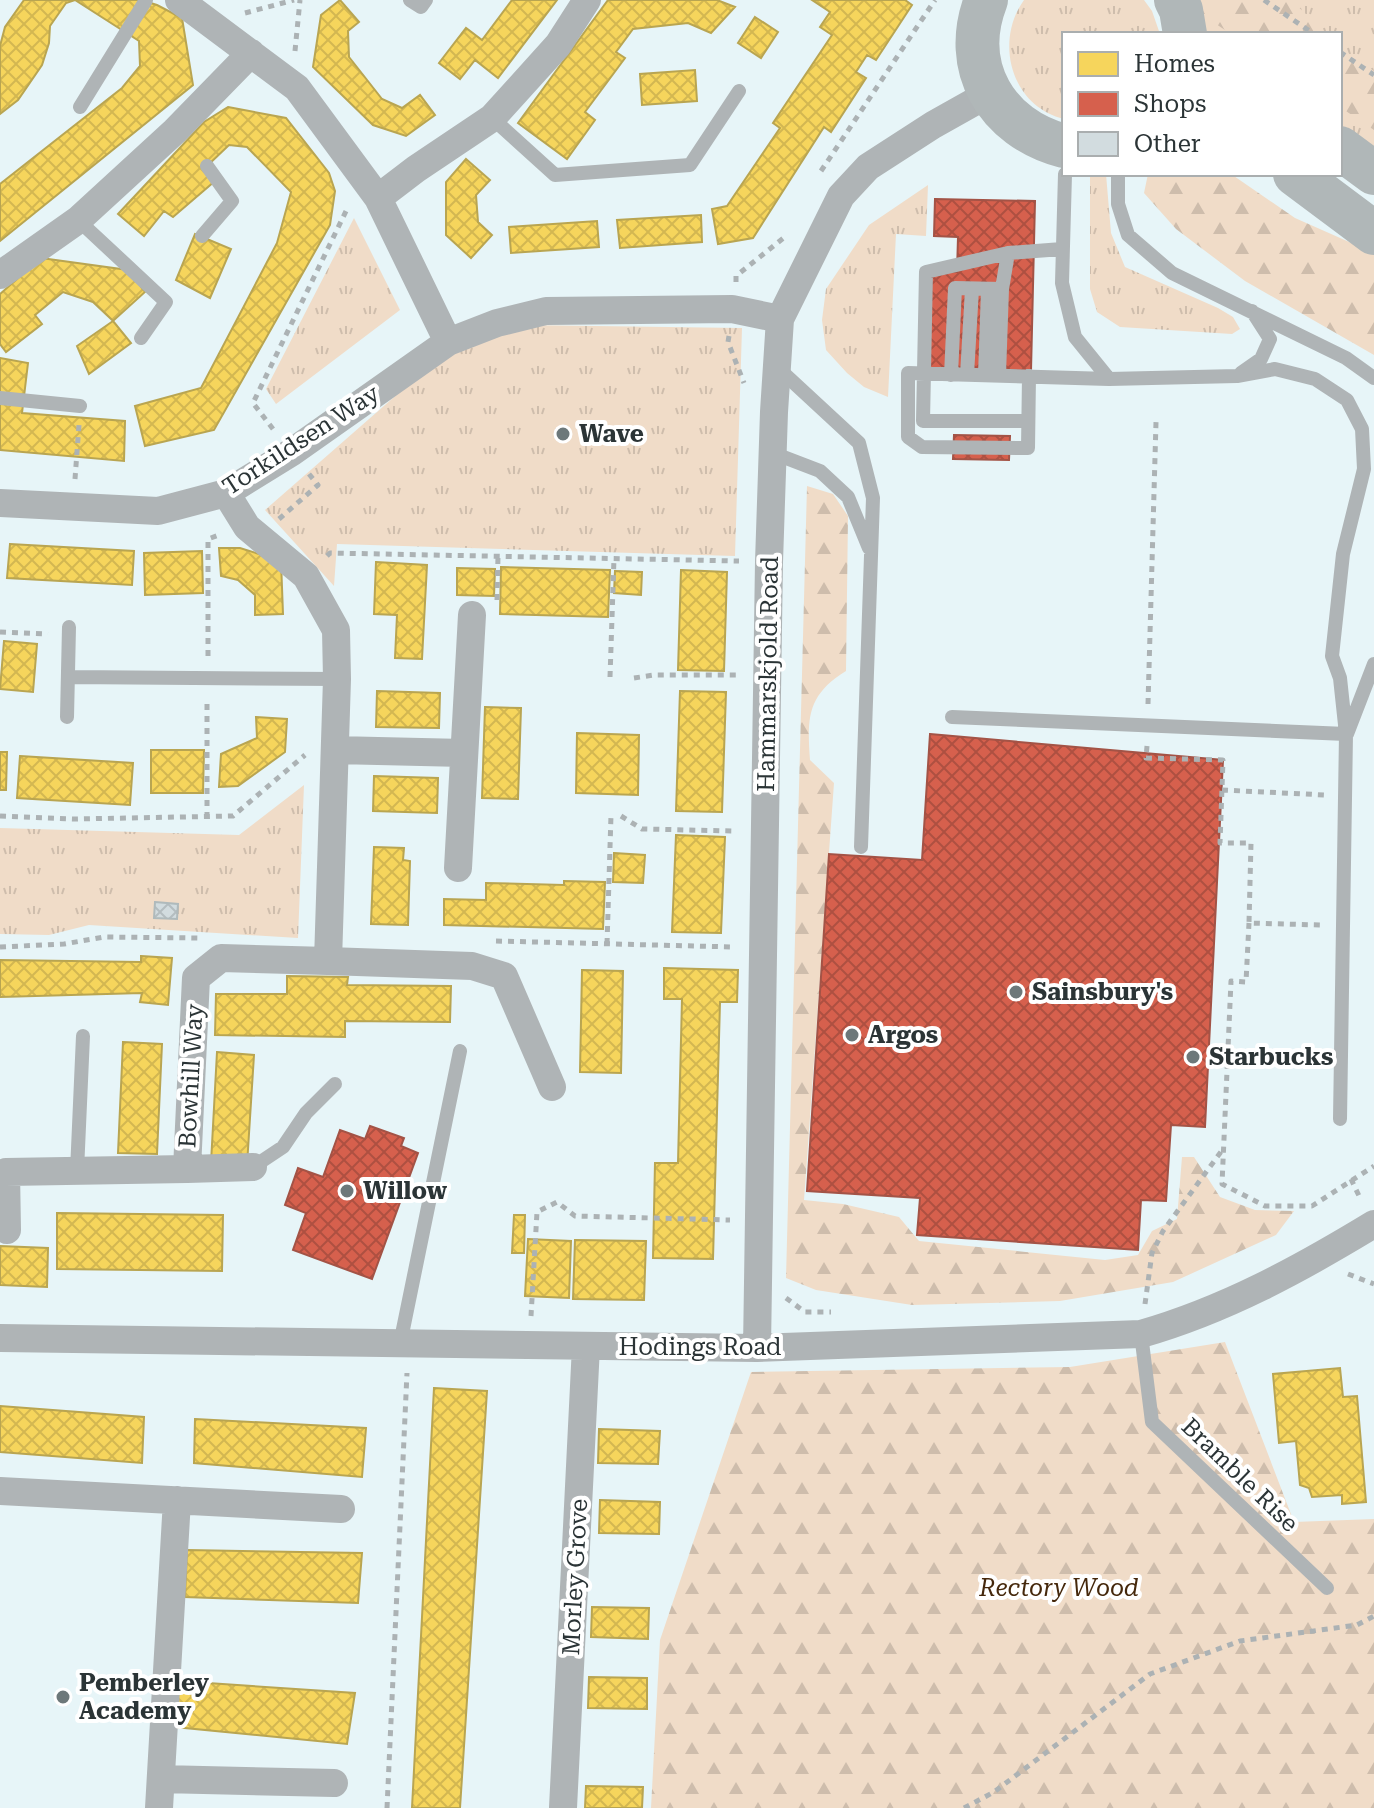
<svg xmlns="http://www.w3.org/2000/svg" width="1374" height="1808" font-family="'Roboto Serif',serif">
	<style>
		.grass { fill: url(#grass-tufts) }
		.forest { fill: url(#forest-firs) }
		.homes { fill: url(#homes-cross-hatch); stroke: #b9a551; stroke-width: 2 }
		.shops { fill: url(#shops-cross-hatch); stroke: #a35346; stroke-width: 2 }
		.building { fill: url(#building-cross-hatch); stroke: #afbabc; stroke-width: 2 }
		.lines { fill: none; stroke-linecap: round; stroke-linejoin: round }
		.path { stroke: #acb2b4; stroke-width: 5; stroke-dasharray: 6 6; stroke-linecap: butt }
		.service { stroke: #afb4b6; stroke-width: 14 }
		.minor { stroke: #afb4b6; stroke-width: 28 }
		.primary { stroke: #b0b7b8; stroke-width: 44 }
		.poi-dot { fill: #6d787a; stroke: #fff; stroke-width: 3 }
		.labels { text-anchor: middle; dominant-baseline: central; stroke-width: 8; stroke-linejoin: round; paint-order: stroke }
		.poi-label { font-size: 24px; font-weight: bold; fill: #2b3436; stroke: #fff; text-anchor: start }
		.street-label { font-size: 24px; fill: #2b3436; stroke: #fff }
		.park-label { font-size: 24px; font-style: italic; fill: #45280c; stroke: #fff }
	</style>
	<defs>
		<pattern id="grass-tufts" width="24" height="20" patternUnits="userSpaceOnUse" patternTransform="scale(2)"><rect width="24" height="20" fill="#f0dcc8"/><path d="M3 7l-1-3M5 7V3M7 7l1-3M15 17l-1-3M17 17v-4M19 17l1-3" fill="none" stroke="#cebdac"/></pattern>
		<pattern id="forest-firs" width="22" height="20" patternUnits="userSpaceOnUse" patternTransform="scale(2)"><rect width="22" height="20" fill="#f0dcc8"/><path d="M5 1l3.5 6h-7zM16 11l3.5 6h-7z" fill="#cebdac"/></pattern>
		<pattern id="homes-cross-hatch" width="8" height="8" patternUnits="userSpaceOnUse" patternTransform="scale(2)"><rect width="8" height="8" fill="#f6d55c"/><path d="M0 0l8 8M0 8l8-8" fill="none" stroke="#d3b751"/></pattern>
		<pattern id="shops-cross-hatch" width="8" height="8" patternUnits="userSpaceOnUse" patternTransform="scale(2)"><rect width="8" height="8" fill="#d6604d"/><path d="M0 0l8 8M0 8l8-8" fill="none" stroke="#ae5041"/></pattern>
		<pattern id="building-cross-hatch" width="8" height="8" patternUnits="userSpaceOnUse" patternTransform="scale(2)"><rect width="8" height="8" fill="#d2dcdf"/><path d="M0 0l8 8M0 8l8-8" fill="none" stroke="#b4bdc0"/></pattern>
	</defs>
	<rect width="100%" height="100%" fill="#e7f5f8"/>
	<path class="grass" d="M1024 0H1144L1152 11 1160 34H1064V119C1011 106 994 42 1024 0Z
		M1180 0H1374V163L1340 143V34H1185Z
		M1090 174H1106L1111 233 1125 267 1218 308 1233 317 1240 329 1232 334 1120 327 1097 312 1090 289Z
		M928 185 926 236 896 234 888 397 864 387 847 373 826 350 822 320 826 289 869 225Z
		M354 218 400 310 276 404 266 389Z
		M521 325 742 328 735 556 337 544 334 586 265 510 457 342Z
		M304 785 298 938 89 925 49 935 0 934V828L239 835Z"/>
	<path class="forest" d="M1180 0H1291L1327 34H1231Z
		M1340 46 1355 59 1374 71V130L1340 107Z
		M1148 174H1231L1295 218 1374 253V355L1245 281 1176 229 1144 193Z
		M807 486 833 494 848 516 846 671C807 695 807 718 810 760L834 783 804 1200 843 1204 899 1217 919 1241 1105 1260 1138 1255 1152 1231 1177 1219 1182 1157H1194L1220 1197 1255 1210 1294 1211 1276 1235 1173 1282 1060 1301 912 1305 816 1290 786 1278Z
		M1225 1342 1294 1522 1374 1519V1808H651L660 1640 751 1372 1070 1367Z"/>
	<path class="homes" d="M24 0H141L157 5 182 18 193 85 0 241V184L122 88 140 66 139 41 75 0 66 3 50 26 49 43 42 65 18 100 0 114V46L5 27Z
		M340 0 359 22 348 31 349 57 382 99 402 108 420 95 435 115 406 136 373 125 313 67 321 15Z
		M512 0H557L498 78 475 60 460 79 439 63 466 28 482 40Z
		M608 0H717L735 7 711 33 688 23 633 29 616 52 625 58 585 112 595 120 567 159 518 123Z
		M812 0H905L912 5 876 60 867 55 856 72 866 78 831 132 824 127 753 238 718 244 712 209 727 206 780 128 773 123 832 35 820 27 830 12Z
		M755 17 778 32 761 58 738 43Z
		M695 70 697 101 642 105 640 74Z
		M228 107 286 118 329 173 335 191 330 225 214 430 145 446 135 406 201 388 277 243 291 192 247 147 229 145 207 166 215 181 173 217 164 211 144 236 118 214 204 122Z
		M466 159 490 180 476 195 478 222 492 235 471 258 446 235V182Z
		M701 215 702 242 620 248 617 220Z
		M597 221 599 247 511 253 509 227Z
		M195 234 231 249 210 298 176 280Z
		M41 258 128 270 145 292 113 321 93 302 63 292 35 315 42 324 6 352 0 344V294Z
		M113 321 131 343 89 374 77 346Z
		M0 358 28 363 22 413 125 421 124 461 0 450Z
		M10 544 134 551 132 585 7 578Z
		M219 548H240L281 561 283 614 255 615V595L238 580 221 576Z
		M202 551 203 593 145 595 144 553Z
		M376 562 427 565 422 659 395 658 397 615 374 614Z
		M501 567 610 570 608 617 500 614Z
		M457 568 495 569 494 596 457 595Z
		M681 570 727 572 724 671 678 670Z
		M615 571 642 572 641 595 614 593Z
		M4 641 37 644 33 692 0 689Z
		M377 691 440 693 439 728 376 727Z
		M680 691 726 692 722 812 676 811Z
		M485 707 521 708 518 799 482 798Z
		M256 717 287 719 285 752 238 786 219 787 221 754 257 738Z
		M577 733 639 735 638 795 576 793Z
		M151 750H204L203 793H151Z
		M0 752H7L6 790H0Z
		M20 756 133 763 130 805 17 798Z
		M374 776 438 778 437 813 373 811Z
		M676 835 725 837 721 933 672 932Z
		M374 847 404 848 403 860 410 861 408 925 371 924Z
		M614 853 645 855 643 883 613 882Z
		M564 881 605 882 603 929 444 925V899L486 900V883L564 885Z
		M141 956 172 958 168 1005 140 1002 142 993 0 997V960L141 962Z
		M664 968 738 970 737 1002H720L713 1259 653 1258 655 1163H678L682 999H664Z
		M582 970 623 971 621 1073 580 1072Z
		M287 976 348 977 347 985 451 986 450 1022 345 1021V1037L215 1035 216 994H287Z
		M123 1042 162 1044 157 1154 118 1153Z
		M217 1052 254 1055 247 1165 211 1163Z
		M57 1213 223 1215 222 1271 57 1269Z
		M514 1215H525L524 1253H512Z
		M528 1239 571 1241 569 1298 525 1296Z
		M575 1240 646 1241 644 1300 573 1299Z
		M0 1246 48 1248 47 1287 0 1285Z
		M1340 1368 1343 1397 1357 1396 1366 1502 1342 1504V1495L1312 1497 1309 1488 1300 1485 1296 1441 1279 1443 1273 1374Z
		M434 1388 487 1391 460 1808H412Z
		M0 1406 144 1417 142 1463 0 1452Z
		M195 1419 366 1428 362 1477 194 1463Z
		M599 1429 660 1431 658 1464 598 1463Z
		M600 1500 660 1502 659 1534 599 1533Z
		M187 1550 362 1553 358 1603 185 1597Z
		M592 1607 649 1608 648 1639 591 1637Z
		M589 1677 647 1678V1709L588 1708Z
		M178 1681 355 1693 347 1744 175 1727Z
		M586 1786 643 1787 642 1808H585Z"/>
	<path class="shops" d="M935 199 1035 201 1031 371 929 368 931 272H957L958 237 934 236Z
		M954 435 1010 436 1009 460 953 459Z
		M930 734 1223 760 1205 1127 1171 1125 1166 1201 1141 1200 1138 1250 917 1235 920 1198 807 1191 829 854 922 860Z
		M370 1126 404 1138 401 1146 418 1153 372 1279 293 1250 306 1213 285 1205 298 1168 323 1177 340 1130 365 1139Z"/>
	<path class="building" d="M155 902 178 904 177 919 154 918Z"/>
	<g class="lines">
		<path class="path" d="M1264 0 1314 34
			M245 13 294 0
			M295 51 300 0
			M1340 52 1374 75
			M821 171 935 0
			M736 282V276L786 236
			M729 336 728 342 744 383
			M273 429 253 403 348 207
			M75 479 79 425
			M279 519 318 485 309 474
			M327 556 330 553 739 561
			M497 600 498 556
			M0 632 48 634
			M208 656V539L219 535
			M610 677 614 558
			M634 678 654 675H741
			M1148 704 1156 422
			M1147 746 1146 758 1223 760 1220 843H1251L1249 923 1321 925
			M1222 790 1325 795
			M0 816 75 819 233 816 305 755
			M621 816 642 829 736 831
			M207 818V698
			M1249 923 1246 982 1231 981 1222 1184 1265 1206H1312L1374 1166
			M496 941 734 947
			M607 944 611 815
			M0 947 64 944 104 937 198 938
			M1351 1179 1361 1200
			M1348 1274 1374 1284
			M786 1298 805 1312H831
			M1145 1304 1152 1253 1163 1231 1223 1149
			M531 1316 537 1212 557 1202 575 1216 730 1220
			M387 1808 407 1373
			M964 1808 994 1792 1150 1674 1240 1641 1357 1625 1374 1616"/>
		<path class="service" d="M410 0 421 7 426 0
			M80 107 146 0
			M492 118 555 175 690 165 739 91
			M1065 174 1062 283 1075 337 1109 379 1237 376 1275 369 1315 379 1347 400 1362 429 1364 469 1343 554 1332 656 1340 678 1346 734 1340 1119
			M1118 174V204L1128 235 1172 273 1346 358 1374 378
			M78 220 166 302 141 338
			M202 236 232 201 207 166
			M1008 253 926 272 923 421H1028
			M779 369 859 443 873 498 861 847
			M1241 373 1261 359 1270 339 1252 311
			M951 375 955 288 1002 289 1008 253 1062 249
			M967 375 972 289
			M985 375 988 289
			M999 375 1002 289
			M1029 376 1028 448 922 447 908 437V373L1109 379
			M0 398 80 406
			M773 453 820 471 848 497 869 548
			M69 677 337 679
			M67 717 69 627
			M952 717 1346 734
			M1347 734 1374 664
			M253 1167 283 1147 306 1113 335 1084
			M77 1171 83 1036
			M1141 1334 1152 1422 1327 1588
			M400 1344 460 1051"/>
		<path class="minor" d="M179 0 297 88 378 198 448 342
			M378 198 416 169 492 118 558 45 587 0
			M0 275 78 220 175 131 251 53
			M226 493 247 527 306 576 336 630 337 679 328 961 221 958 196 978 187 1169 253 1167
			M0 503 158 511 226 493 292 452 448 342 497 323 546 311 732 309 780 319
			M335 750 464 753
			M458 868 472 615
			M328 961 472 966 504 976 552 1087
			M7 1230 6 1172 187 1169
			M0 1338 757 1348 1141 1334C1225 1310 1300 1269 1374 1224
			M757 1348 769 562 774 412 780 319 841 196 868 167 933 125 990 93
			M0 1491 341 1509
			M161 1779 334 1783
			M159 1808 177 1500
			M563 1808 586 1346"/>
		<path class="primary" d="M986 0C960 67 996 128 1064 146
			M1176 0 1181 10 1185 34
			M1340 148 1374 173
			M1295 174 1374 233"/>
	</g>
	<g class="poi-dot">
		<circle cx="563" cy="434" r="8"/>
		<circle cx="1016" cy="992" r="8"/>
		<circle cx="852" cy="1035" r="8"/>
		<circle cx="1193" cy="1057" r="8"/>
		<circle cx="347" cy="1191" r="8"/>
		<circle cx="63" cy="1697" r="8"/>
	</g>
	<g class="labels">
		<g class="poi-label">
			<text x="579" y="434">Wave</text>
			<text x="1032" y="992">Sainsbury's</text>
			<text x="868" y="1035">Argos</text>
			<text x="1209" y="1057">Starbucks</text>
			<text x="363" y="1191">Willow</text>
			<text x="79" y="1683">Pemberley<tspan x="79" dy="28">Academy</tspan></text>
		</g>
		<g class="street-label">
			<text transform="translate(301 440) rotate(-33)">Torkildsen Way</text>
			<text transform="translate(768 674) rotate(-89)">Hammarskjold Road</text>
			<text transform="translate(191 1076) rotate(-87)">Bowhill Way</text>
			<text x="700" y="1347">Hodings Road</text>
			<text transform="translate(1240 1475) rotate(44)">Bramble Rise</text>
			<text transform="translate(575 1577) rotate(-87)">Morley Grove</text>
		</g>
		<g class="park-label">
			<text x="1059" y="1588">Rectory Wood</text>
		</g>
	</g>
	<rect x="1062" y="32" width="280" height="144" fill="#ffffff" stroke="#aaaeaf" stroke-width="2"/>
	<rect x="1078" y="52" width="40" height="24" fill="#f6d55c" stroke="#aaaeaf" stroke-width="2"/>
	<text x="1134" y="72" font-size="24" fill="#2b3436">Homes</text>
	<rect x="1078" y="92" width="40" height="24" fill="#d6604d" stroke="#aaaeaf" stroke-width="2"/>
	<text x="1134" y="112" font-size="24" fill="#2b3436">Shops</text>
	<rect x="1078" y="132" width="40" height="24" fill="#d2dcdf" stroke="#aaaeaf" stroke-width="2"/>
	<text x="1134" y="152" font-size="24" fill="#2b3436">Other</text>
</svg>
